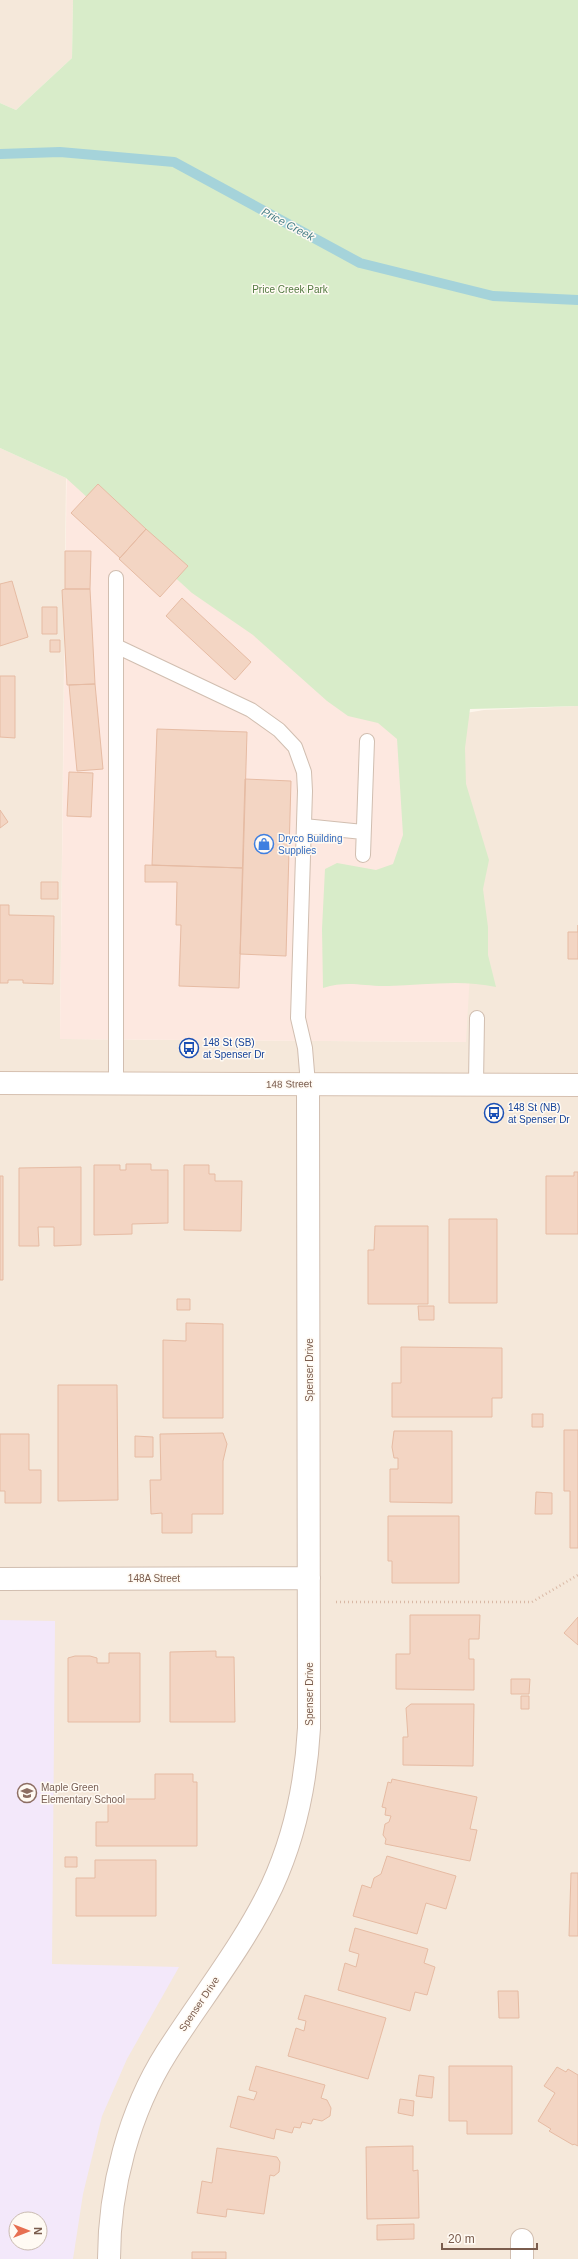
<svg xmlns="http://www.w3.org/2000/svg" width="578" height="2259" font-family="Helvetica,sans-serif">
	<style>
		.residential { fill: #f5e8da; fill-rule: evenodd }
		.commercial { fill: #fde8e0 }
		.education { fill: #f3e8fa; fill-rule: evenodd }
		.green { fill: #d8ecc9 }
		.lines { fill: none; stroke-linecap: round; stroke-linejoin: round }
		.stream { stroke: #a5d3da; stroke-width: 10 }
		.building { fill: #f3d5c3; stroke: #e6bba3 }
		.lane-casing { stroke: #d1beb0; stroke-width: 16 }
		.street-casing { stroke: #d1beb0; stroke-width: 24 }
		.secondary-casing { stroke: #d6c0b0; stroke-width: 24 }
		.path { stroke: #d9b8a5; stroke-width: 2.5; stroke-dasharray: 1 3; stroke-linecap: butt }
		.lane { stroke: #fff; stroke-width: 14 }
		.street { stroke: #fff; stroke-width: 22 }
		.secondary { stroke: #fff; stroke-width: 22 }
		.labels { text-anchor: middle; dominant-baseline: central; stroke-width: 3; stroke-linejoin: round; paint-order: stroke }
		.park-label { font-size: 10px; fill: #537a41; stroke: #fffaf3 }
		.shop-label { font-size: 10px; fill: #366cbe; stroke: #fffaf3; text-anchor: start }
		.transit-label { font-size: 10px; fill: #164399; stroke: #fffaf3; text-anchor: start }
		.street-label { font-size: 10px; fill: #7a5c4d; stroke: #fffaf3 }
		.education-label { font-size: 10px; fill: #785e54; stroke: #fffaf3; text-anchor: start }
		.water-label { font-size: 11px; font-style: italic; fill: #437c86; stroke: #fffaf3 }
	</style>
	<rect width="100%" height="100%" fill="#fdf6ec"/>
	<path class="residential" d="M0 0H73L72 58 16 110 0 103Z
		M0 448 66 478 60 1039 466 1042 460 714 484 710 578 706V2259H0ZM16 2219H40V2243H16Z"/>
	<path class="commercial" d="M67 445 460 714 470 973 466 1042 60 1039Z"/>
	<path class="education" d="M0 1620 55 1621 52 1964 179 1967 127 2059 102 2116 83 2194 73 2259H0ZM16 2219H40V2243H16Z"/>
	<path class="green" d="M73 0H578V706L470 709 465 748 466 784 489 860 483 889 488 927V955L496 987C462 979 424 985 389 986 364 987 349 980 323 988L322 929 325 869 337 863 376 870 393 864 403 835 397 739 378 723 348 716 327 701 253 635 192 593 66 478 0 448V103L16 110 72 58Z"/>
	<g class="lines">
		<path class="stream" d="M0 154 60 152 174 162 360 263 493 296 578 300"/>
	</g>
	<path class="building" d="M98 484 146 529 120 558 71 513Z
		M146 529 188 566 160 597 119 559Z
		M65 551H91L90 589H65Z
		M12 581 28 637 0 646V584Z
		M65 589H90L95 684 67 685 62 590Z
		M182 598 251 662 235 680 166 616Z
		M42 607H57V634H42Z
		M50 640H60V652H50Z
		M0 676H15V738L0 737Z
		M95 684 103 769 77 771 69 685Z
		M157 729 247 732 243 868 152 865Z
		M69 772 93 773 91 817 67 816Z
		M245 779 291 781 286 956 240 954Z
		M0 810 8 822 0 828Z
		M145 865 243 868 239 988 179 986 181 925H176L177 882H145Z
		M41 882H58V899H41Z
		M0 905H9V915L54 916 53 984 23 983V980H8V983H0Z
		M578 925V959H568V932H578Z
		M126 1164H151V1170H168V1223L132 1224V1234L94 1235V1165H120V1170H126Z
		M184 1165H209V1174H215V1181H242L241 1231 184 1230Z
		M81 1167V1245L54 1246V1227H38L39 1246H19V1168Z
		M574 1172H578V1234H546V1176H574Z
		M0 1176H3V1280H0Z
		M449 1219H497V1303H449Z
		M375 1226H428V1304H368V1250H374Z
		M177 1299H190V1310H177Z
		M418 1306H434V1320H419Z
		M186 1323 223 1324V1418H163V1340L186 1341Z
		M401 1347 502 1348V1398H492V1417H392V1383H401Z
		M58 1385H117L118 1500 58 1501Z
		M532 1414H543V1427H532Z
		M564 1430H578V1548H570V1491H564Z
		M394 1431H452V1503L390 1502V1469H398V1458H394L392 1447Z
		M223 1433 227 1444 223 1461V1514H192V1533H162V1513L151 1514 150 1480H161L160 1434Z
		M0 1434H29V1470H41V1503H5V1491H0Z
		M135 1436 153 1437V1457H135Z
		M536 1492 552 1493V1514H535Z
		M388 1516H459V1583H392V1561H388Z
		M410 1615H480L479 1639H469V1659H474V1690L396 1689V1654H410Z
		M578 1617V1645L564 1633Z
		M216 1651V1657H234L235 1722H170V1652Z
		M109 1653H140V1722H68V1658L75 1656H90L97 1658V1663H109Z
		M511 1679H530L529 1694H511Z
		M521 1696H529V1709H521Z
		M411 1704H474L473 1766 403 1765V1737H408L406 1708Z
		M155 1774H193V1782H197V1846H96V1822H108V1799H155Z
		M392 1779 477 1797 470 1829 477 1830 470 1861 385 1844 386 1839 383 1835 385 1824 389 1822 391 1816 385 1815 386 1808 382 1807 388 1782 391 1783Z
		M387 1856 456 1876 446 1909 426 1903 417 1934 353 1916 362 1885 371 1888 374 1878 381 1874Z
		M65 1857H77V1867H65Z
		M95 1860H156V1916H76V1878H95Z
		M571 1873H578V1936H569Z
		M355 1928 428 1949 424 1963 435 1967 427 1995 415 1992 410 2011 338 1990 345 1963 356 1967 359 1954 349 1951Z
		M498 1991H518L519 2018H499Z
		M305 1995 386 2018 368 2079 288 2056 296 2028 304 2031 306 2021 298 2019Z
		M256 2066 325 2085 321 2098 327 2100 331 2108 330 2116 322 2121 313 2119 311 2124 302 2122 300 2128 294 2127 292 2133 276 2129 274 2139 230 2127 238 2096 254 2100 257 2092 249 2090Z
		M449 2066H512V2134H467V2121H449Z
		M557 2067 566 2072 568 2069 578 2075V2146L574 2144 573 2145 549 2131 551 2129 538 2121 555 2093 544 2086Z
		M419 2075 434 2077 432 2098 416 2096Z
		M400 2099 414 2101 413 2116 398 2113Z
		M413 2146V2171L418 2170 419 2218 367 2219 366 2147Z
		M217 2148 277 2157 280 2162 279 2172 274 2176 270 2175 264 2214 227 2209 226 2217 197 2213 202 2181 212 2183Z
		M414 2224V2239L377 2240V2225Z
		M192 2252H226V2259H192Z"/>
	<g class="lines">
		<g class="lane-casing">
			<path id="lane" d="M116 578V1083
				M116 646 251 710 279 730 295 747 304 772 305 791 298 1018 305 1048 308 1084
				M304 826 363 832
				M363 855 367 741
				M476 1084 477 1018"/>
		</g>
		<g class="street-casing">
			<path id="street" d="M0 1579 309 1578
				M522 2240V2259
				M109 2259C109 2188 129 2112 167 2052 202 1997 244 1945 272 1886 295 1836 306 1782 309 1728L308 1084"/>
		</g>
		<g class="secondary-casing">
			<path id="secondary" d="M0 1083 578 1085"/>
		</g>
		<path class="path" d="M336 1602H532L578 1575"/>
		<use href="#lane" class="lane"/>
		<use href="#street" class="street"/>
		<use href="#secondary" class="secondary"/>
	</g>
	<defs>
		<g id="shop-ring" transform="scale(1)"><circle r="9.5" fill="#fffaf3" stroke="#3f7fe0" stroke-width="1.5"/><path d="M-5-2.5h2.3a2.7 3.5 0 0 1 5.4 0H5L5.5 6h-11ZM-1.5-2.5h3a1.5 2.3 0 0 0-3 0Z" fill="#3f7fe0"/></g>
		<g id="bus-ring" transform="scale(1)"><circle r="9.5" fill="#fffaf3" stroke="#1a4fb4" stroke-width="1.5"/><path d="M-5-6H5V4H4V6H2V4H-2V6H-4V4H-5ZM-3.5-4V0h7V-4ZM-3.5 1.2v1.5H-2V1.2ZM2 1.2v1.5H3.5V1.2Z" fill="#1a4fb4"/></g>
		<g id="school-ring" transform="scale(1)"><circle r="9.5" fill="#fffaf3" stroke="#8d6e63" stroke-width="1.5"/><path d="M0-5L7-2L0 1L-7-2ZM-4 1L0 2.5L4 1V4Q0 6-4 4Z" fill="#8d6e63"/></g>
	</defs>
	<g fill-rule="evenodd">
		<use href="#shop-ring" x="264" y="844"/>
		<use href="#bus-ring" x="189" y="1048"/>
		<use href="#bus-ring" x="494" y="1113"/>
		<use href="#school-ring" x="27" y="1793"/>
	</g>
	<g class="labels">
		<g class="park-label">
			<text x="290" y="289">Price Creek Park</text>
		</g>
		<g class="shop-label">
			<text x="278" y="838">Dryco Building<tspan x="278" dy="12">Supplies</tspan></text>
		</g>
		<g class="transit-label">
			<text x="203" y="1042">148 St (SB)<tspan x="203" dy="12">at Spenser Dr</tspan></text>
			<text x="508" y="1107">148 St (NB)<tspan x="508" dy="12">at Spenser Dr</tspan></text>
		</g>
		<g class="street-label">
			<text transform="translate(289 1084) rotate(-1)">148 Street</text>
			<text transform="translate(309 1370) rotate(-90)">Spenser Drive</text>
			<text x="154" y="1578">148A Street</text>
			<text transform="translate(309 1694) rotate(-90)">Spenser Drive</text>
			<text transform="translate(199 2004) rotate(-56)">Spenser Drive</text>
		</g>
		<g class="education-label">
			<text x="41" y="1787">Maple Green<tspan x="41" dy="12">Elementary School</tspan></text>
		</g>
		<g class="water-label">
			<text transform="translate(288 224) rotate(28)">Price Creek</text>
		</g>
	</g>
	<g transform="translate(28 2231) rotate(90)"><circle r="19" fill="#fffaf3" stroke="#cabbb1"/>
	<path d="M0-3L7 15L0 10L-7 15Z" fill="#e76f51"/>
	<text y="-6" font-size="11" font-weight="bold" text-anchor="middle" fill="#7a5c4d">N</text>
	</g>
	<path d="M442 2243v6h95v-6" fill="none" stroke="#7a5c4d" stroke-width="2"/>
	<text x="448" y="2243" font-size="12" fill="#7a5c4d" stroke="#fffaf3" stroke-width="3" paint-order="stroke">20 m</text>
</svg>
